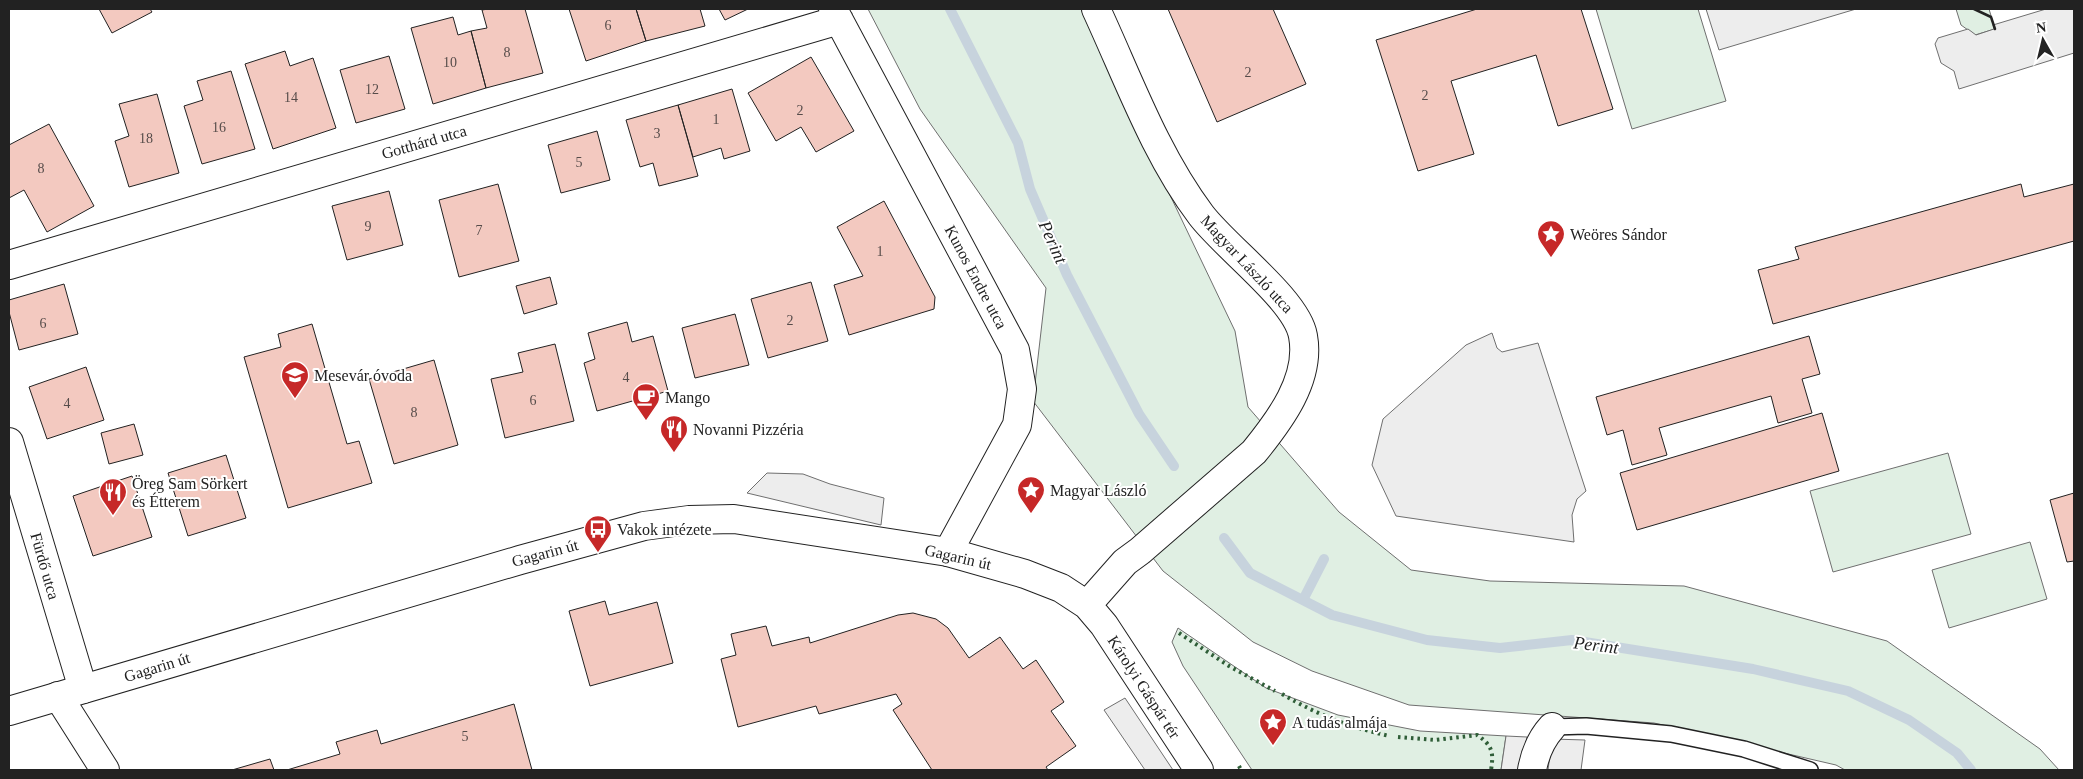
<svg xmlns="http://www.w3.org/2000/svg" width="2083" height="779" font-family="'Times New Roman',serif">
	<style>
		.green { fill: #e0efe3; stroke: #6f6f6f }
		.parking { fill: #ededed; stroke: #6f6f6f }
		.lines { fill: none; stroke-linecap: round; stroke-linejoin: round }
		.stream { stroke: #c7d3dd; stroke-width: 10 }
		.building { fill: #f3c9c0; stroke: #222 }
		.lane-casing { stroke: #222; stroke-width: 18 }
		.street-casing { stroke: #222; stroke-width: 30 }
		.secondary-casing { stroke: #222; stroke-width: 30 }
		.lane { stroke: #fff; stroke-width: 15 }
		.street { stroke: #fff; stroke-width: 28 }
		.secondary { stroke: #fff; stroke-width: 28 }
		.hedge { stroke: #2f5e38; stroke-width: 4; stroke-dasharray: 2.5 4; stroke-linecap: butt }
		.wall { stroke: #222; stroke-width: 2.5 }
		.labels { text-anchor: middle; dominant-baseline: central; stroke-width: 4; stroke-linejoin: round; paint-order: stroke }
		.number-label { font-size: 14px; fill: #564c4a }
		.street-label { font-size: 16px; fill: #222; stroke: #fff }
		.poi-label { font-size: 16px; fill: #222; stroke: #fff; text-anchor: start }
		.water-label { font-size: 18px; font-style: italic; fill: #222; stroke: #fff }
	</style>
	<rect width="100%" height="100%" fill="#fff"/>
	<path class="green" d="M868 9H1081L1235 331 1248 407 1339 512 1411 570 1490 581 1684 586 1887 641 2040 749 2059 770H1845L1836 765 1654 723 1409 705 1312 671 1253 642 1163 571 1033 401 1046 288 920 109Z
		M1596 9H1698L1726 101 1632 129Z
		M1956 9H1989L1995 29 1975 35 1961 25Z
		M1948 453 1971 534 1833 572 1810 491Z
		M2030 542 2047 599 1949 628 1932 570Z
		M1178 628 1266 688 1338 715 1420 731 1506 736 1501 770H1252L1183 666 1172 642Z"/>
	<path class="parking" d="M1706 9H1856L1719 50Z
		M2046 9H2074V53L1959 89 1954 71 1941 63 1935 44 1938 38 1968 29 1976 35 1994 29 1993 25Z
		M1492 333 1497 348 1502 352 1538 343 1586 491 1577 499 1572 515 1574 542 1396 516 1372 465 1383 419 1466 345Z
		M767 473 803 474 830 484 884 498 881 525 747 493Z
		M1125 698 1173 770H1145L1104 710Z
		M1506 736 1527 737 1522 770H1501Z
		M1552 739 1585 740 1581 770H1548Z"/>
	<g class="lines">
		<path class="stream" d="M950 9 1018 143 1030 189 1067 275 1139 414 1174 466
			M1224 538 1250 573 1332 615 1427 640 1500 648 1572 640 1753 669 1848 691 1909 720 1957 753 1971 770
			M1303 600 1324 559"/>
	</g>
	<path class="building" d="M99 9H150L152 12 112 33Z
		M488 9H525L543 73 486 88 471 31 487 28 482 10Z
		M569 9H636L646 41 586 61Z
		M636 9H700L705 26 646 41Z
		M719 9H748L725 20Z
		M1168 9H1273L1306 84 1217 122Z
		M1477 9H1581L1613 109 1558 126 1536 55 1451 81 1474 154 1418 171 1376 40Z
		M453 17 458 35 471 31 486 88 433 104 411 28Z
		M285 51 290 66 313 58 336 128 273 149 245 64Z
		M389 56 405 109 356 123 340 70Z
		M811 57 854 131 816 152 801 127 776 141 748 93Z
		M231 71 255 149 202 164 184 106 203 100 197 81Z
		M732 89 750 151 724 159 721 148 693 157 678 105Z
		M157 94 179 173 129 187 115 141 129 136 119 104Z
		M678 105 698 176 659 186 653 163 640 167 626 120Z
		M49 124 94 206 47 232 24 190 9 198V145Z
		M597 131 610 180 561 193 548 145Z
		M498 184 519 261 459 277 439 200Z
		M2021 184 2024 197 2074 184V241L1773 324 1758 270 1799 259 1795 247Z
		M389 191 403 245 347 260 332 206Z
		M884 201 935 297 934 309 849 335 834 285 863 276 837 227Z
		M550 277 557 304 524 314 516 286Z
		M811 282 828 341 768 358 751 299Z
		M64 284 78 334 19 350 9 312V300Z
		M735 314 749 365 695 378 682 328Z
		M627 322 632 342 653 336 668 391 597 411 584 363 595 359 588 333Z
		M312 324 347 444 359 441 372 483 288 508 244 357 281 347 278 334Z
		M1809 336 1820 374 1802 379 1812 413 1778 423 1771 396 1659 428 1667 455 1632 465 1623 430 1607 435 1596 397Z
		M555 344 574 421 505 438 491 379 523 372 518 353Z
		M434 360 458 445 394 464 369 379Z
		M86 367 104 420 47 439 29 387Z
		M1822 413 1839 471 1637 530 1620 473Z
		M134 424 143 455 109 464 101 433Z
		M226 455 246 518 188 536 168 473Z
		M132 476 152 537 93 556 73 496Z
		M2074 493V561L2067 562 2050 500Z
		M605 601 609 615 657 602 673 663 590 686 569 611Z
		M913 613 936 619 948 628 969 658 1000 637 1023 669 1036 660 1064 702 1051 711 1076 746 1046 767 1048 770H932L893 710 902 704 896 694 819 714 816 706 738 727 721 659 736 655 731 634 766 626 772 646 809 637 810 643 898 615Z
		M514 704 532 770H287L340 754 336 742 377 730 381 744Z
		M270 759 274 770H232Z"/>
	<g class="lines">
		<g class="lane-casing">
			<path id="lane" d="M1552 727 1586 726 1671 734 1744 749 1810 770"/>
		</g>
		<g class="street-casing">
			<path id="street" d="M833 9 1015 350 1022 389 1017 425 948 552
				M9 265 839 20
				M9 442 83 689
				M58 696 105 770
				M1532 770C1535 753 1541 739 1552 727"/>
		</g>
		<g class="secondary-casing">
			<path id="secondary" d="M1087 605 1125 562 1140 551 1254 452C1280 420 1311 379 1303 336 1297 300 1226 248 1201 215 1155 154 1128 78 1096 9
				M9 711 520 560 644 526 689 520 734 519 948 552 1025 574 1061 588 1087 605 1104 625 1199 770"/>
		</g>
		<use href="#lane" class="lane"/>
		<use href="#street" class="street"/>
		<use href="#secondary" class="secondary"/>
		<path class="hedge" d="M1179 633 1229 666 1275 691
			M1282 694C1320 716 1347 726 1389 736
			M1398 737 1435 740 1477 735C1492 745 1494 752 1491 770
			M1239 766 1241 770"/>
		<path class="wall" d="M1974 9 1991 17 1995 29"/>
	</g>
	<defs>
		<g id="sight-pin" transform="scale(1.4375)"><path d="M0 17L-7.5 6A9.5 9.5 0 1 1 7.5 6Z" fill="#c62828" stroke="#fff"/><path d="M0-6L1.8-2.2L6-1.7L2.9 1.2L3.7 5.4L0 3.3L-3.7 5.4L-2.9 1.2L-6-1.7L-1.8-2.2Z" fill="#fff"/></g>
		<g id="school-pin" transform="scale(1.4375)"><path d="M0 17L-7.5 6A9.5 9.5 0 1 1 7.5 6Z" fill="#c62828" stroke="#fff"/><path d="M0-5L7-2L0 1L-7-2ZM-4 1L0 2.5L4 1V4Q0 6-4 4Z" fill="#fff"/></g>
		<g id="cafe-pin" transform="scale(1.4375)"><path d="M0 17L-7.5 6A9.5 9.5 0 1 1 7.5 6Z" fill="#c62828" stroke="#fff"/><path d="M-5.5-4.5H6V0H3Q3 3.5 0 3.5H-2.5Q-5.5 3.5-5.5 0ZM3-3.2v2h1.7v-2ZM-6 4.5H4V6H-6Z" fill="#fff"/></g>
		<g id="restaurant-pin" transform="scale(1.4375)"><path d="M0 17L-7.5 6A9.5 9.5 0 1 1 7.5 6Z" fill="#c62828" stroke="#fff"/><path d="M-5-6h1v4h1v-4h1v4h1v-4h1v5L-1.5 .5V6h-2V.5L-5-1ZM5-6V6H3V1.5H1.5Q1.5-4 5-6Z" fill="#fff"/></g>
		<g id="bus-pin" transform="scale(1.4375)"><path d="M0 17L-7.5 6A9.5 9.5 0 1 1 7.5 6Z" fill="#c62828" stroke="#fff"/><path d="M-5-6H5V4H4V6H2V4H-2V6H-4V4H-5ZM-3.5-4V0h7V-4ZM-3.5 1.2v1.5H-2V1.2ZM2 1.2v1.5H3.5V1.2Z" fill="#fff"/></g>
	</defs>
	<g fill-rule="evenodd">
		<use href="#sight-pin" x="1551" y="234"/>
		<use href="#school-pin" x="295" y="375"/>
		<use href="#cafe-pin" x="646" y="397"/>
		<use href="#restaurant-pin" x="674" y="429"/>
		<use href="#sight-pin" x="1031" y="490"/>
		<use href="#restaurant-pin" x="113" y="492"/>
		<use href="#bus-pin" x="598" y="529"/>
		<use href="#sight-pin" x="1273" y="722"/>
	</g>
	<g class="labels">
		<g class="number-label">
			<text x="608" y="25">6</text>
			<text x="507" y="52">8</text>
			<text x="450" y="62">10</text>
			<text x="1248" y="72">2</text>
			<text x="372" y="89">12</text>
			<text x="1425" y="95">2</text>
			<text x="291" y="97">14</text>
			<text x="800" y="110">2</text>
			<text x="716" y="119">1</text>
			<text x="219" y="127">16</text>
			<text x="657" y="133">3</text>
			<text x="146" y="138">18</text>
			<text x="579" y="162">5</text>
			<text x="41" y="168">8</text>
			<text x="368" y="226">9</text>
			<text x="479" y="230">7</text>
			<text x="880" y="251">1</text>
			<text x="790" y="320">2</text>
			<text x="43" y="323">6</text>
			<text x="626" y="377">4</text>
			<text x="533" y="400">6</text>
			<text x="67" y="403">4</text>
			<text x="414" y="412">8</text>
			<text x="465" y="736">5</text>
		</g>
		<g class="street-label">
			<text transform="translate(424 142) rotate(-16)">Gotthárd utca</text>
			<text transform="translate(1247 264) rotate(47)">Magyar László utca</text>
			<text transform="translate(976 277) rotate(62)">Kunos Endre utca</text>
			<text transform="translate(545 553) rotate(-15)">Gagarin út</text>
			<text transform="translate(958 557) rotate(13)">Gagarin út</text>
			<text transform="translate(45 566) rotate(74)">Fürdő utca</text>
			<text transform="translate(157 667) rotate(-17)">Gagarin út</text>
			<text transform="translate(1144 687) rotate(57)">Károlyi Gáspár tér</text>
		</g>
		<g class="poi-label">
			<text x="1570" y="234">Weöres Sándor</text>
			<text x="314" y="375">Mesevár óvoda</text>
			<text x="665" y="397">Mango</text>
			<text x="693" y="429">Novanni Pizzéria</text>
			<text x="132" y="483">Öreg Sam Sörkert<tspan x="132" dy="18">és Étterem</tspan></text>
			<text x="1050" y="490">Magyar László</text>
			<text x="617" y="529">Vakok intézete</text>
			<text x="1292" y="722">A tudás almája</text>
		</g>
		<g class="water-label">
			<text transform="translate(1053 242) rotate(66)">Perint</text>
			<text transform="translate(1596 645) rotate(7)">Perint</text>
		</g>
	</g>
	<rect width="2083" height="779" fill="none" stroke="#222222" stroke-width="20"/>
	<g transform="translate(2043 40) rotate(352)" stroke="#ffffff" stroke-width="4" paint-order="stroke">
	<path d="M0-4L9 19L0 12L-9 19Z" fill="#222222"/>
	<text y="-8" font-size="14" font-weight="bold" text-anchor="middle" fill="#222222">N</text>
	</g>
</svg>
